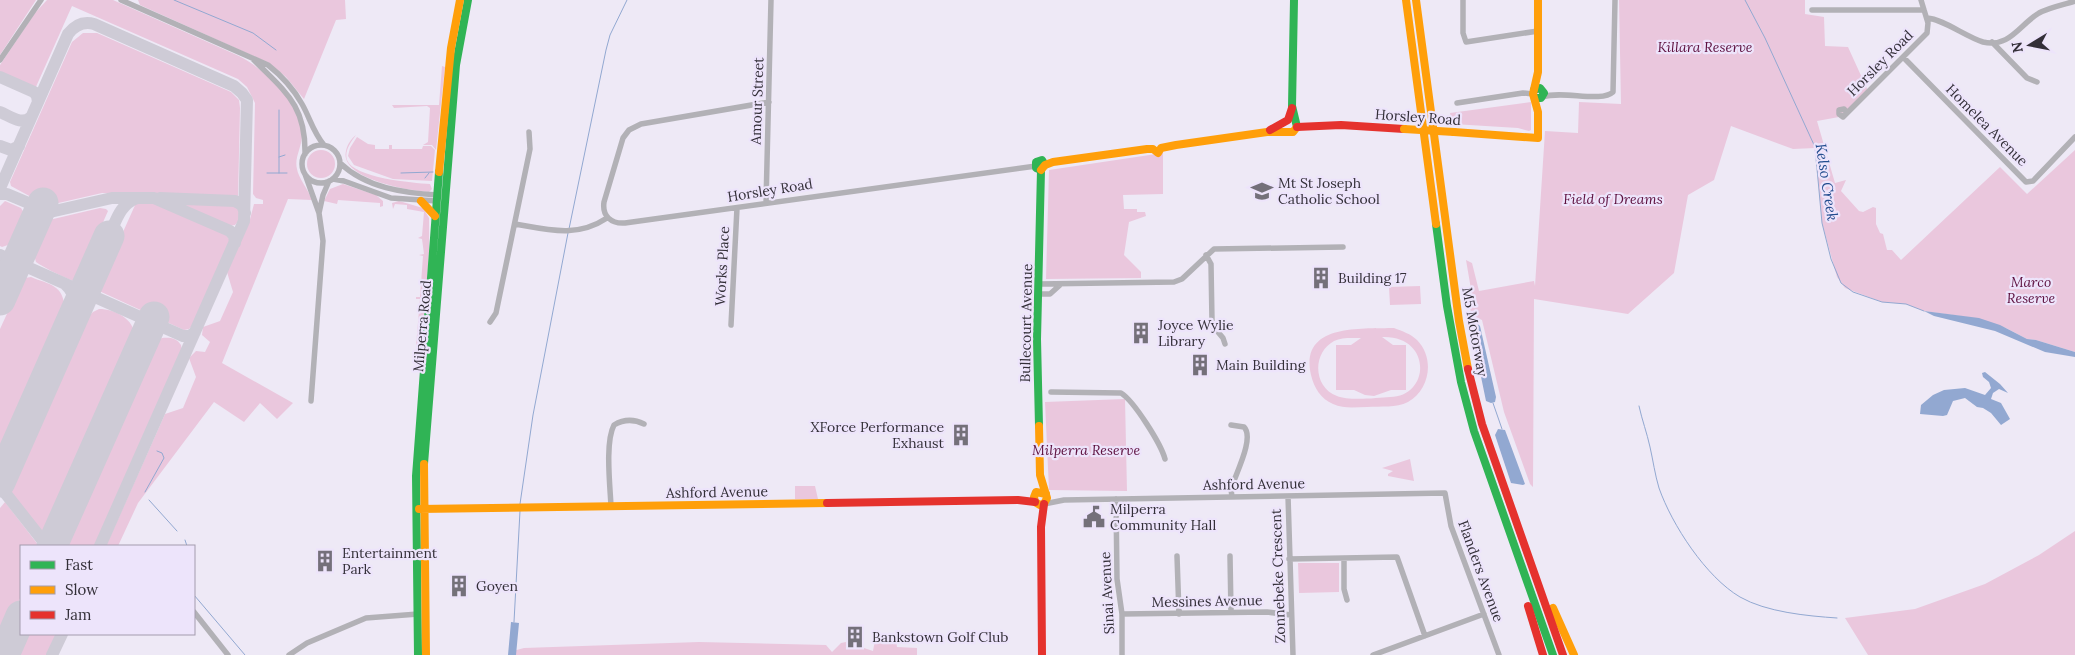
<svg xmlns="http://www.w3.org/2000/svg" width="2075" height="655" font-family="Lora,serif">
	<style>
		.green { fill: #eac7dd; fill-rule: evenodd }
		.water { fill: #92a8d1 }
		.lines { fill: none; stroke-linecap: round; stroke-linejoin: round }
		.stream { stroke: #92a8d1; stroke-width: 1 }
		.taxiway { stroke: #cecbd6; stroke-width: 12 }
		.runway { stroke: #cecbd6; stroke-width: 31 }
		.street { stroke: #b2b1b6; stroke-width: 5.5 }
		.fast { stroke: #30b455; stroke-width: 8 }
		.slow { stroke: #ff9f0a; stroke-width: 8 }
		.jam { stroke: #e5322d; stroke-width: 8 }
		.slow-bridge { stroke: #ff9f0a; stroke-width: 8 }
		.labels { text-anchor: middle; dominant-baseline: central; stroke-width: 4.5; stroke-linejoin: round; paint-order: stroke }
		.park-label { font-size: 14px; font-style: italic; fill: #5c0f3e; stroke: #ede4fb }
		.street-label { font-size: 14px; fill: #332f38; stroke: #ede4fb }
		.poi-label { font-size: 14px; fill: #332f38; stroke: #ede4fb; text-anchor: start }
		.water-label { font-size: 15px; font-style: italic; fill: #244d8f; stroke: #ede4fb }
	</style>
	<rect width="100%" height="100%" fill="#eee9f6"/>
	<path class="green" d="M0 0H36L0 55Z
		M47 0H113L239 56C266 70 300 102 302 135 302 147 294 158 297 169 298 177 309 191 312 200L288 199 222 363 293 403 277 419 260 403 244 422 214 402 138 503 118 546H106L165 414 183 408 196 377 189 358 196 351 205 352 210 342 202 335 203 327 220 321 233 292 227 272 249 223 254 204H263V200L256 198 253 194 255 103 247 87 238 79 72 6 35 89H32L0 75V65L35 13Z
		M138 0H345L346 19 336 20 304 99 286 77 269 63 140 5Z
		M1619 0H1805V14L1824 17 1825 46 1848 47 1868 91 1839 117 1817 121 1835 183 1846 180 1841 191 1859 211 1863 212 1873 207 1876 208V224L1880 233 1883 234 1887 250H1892L1901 260 2000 167 2027 194 2075 150V352L2036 340 2027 339 2006 328 1967 317 1924 311 1906 304 1882 302 1845 288 1837 277 1822 223 1815 148 1793 149 1731 126 1714 180 1688 195 1674 273 1628 314 1534 299 1533 487 1530 484 1504 412 1482 320 1473 316 1468 304 1472 295 1466 260 1472 263 1479 291 1534 281 1535 286 1545 131 1578 133 1579 102 1621 104Z
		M83 33H97L231 92 239 100 240 108 238 197 102 193 54 204 55 201 37 192 33 198 11 186 10 182 72 42Z
		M442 66 445 67 436 150 432 145H423L428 142 430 108 427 106 394 108 392 105H439Z
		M1531 102V130L1529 131 1518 128 1453 124 1450 113Z
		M356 135C351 142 344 151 347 160 354 178 413 183 430 184L432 189 429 192C410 191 339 179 346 151 347 145 351 139 356 135Z
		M357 137 368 144 375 145V149H389V145H392V149H422L423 146H431L435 150 432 181 393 179 354 165 348 156 350 148Z
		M307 164a14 14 0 1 1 28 0a14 14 0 1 1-28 0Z
		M1163 153V194L1123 195 1124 209H1137V212H1145L1146 216 1129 222 1124 255 1141 272V278L1046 279 1049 170Z
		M343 184 376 195 383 201V206L380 207V203L338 200 337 204 324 201 330 189Z
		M5 201 21 208 24 213 11 244 2 247 0 246V206Z
		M143 201H150L225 233 229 239V245L193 325 189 329 184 330 97 290 136 203Z
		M399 201 423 208 429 218V252L422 344 416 346 420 299H416V297H420L423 256 419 255 424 254 422 239 418 238 422 236 424 212 407 209V205L395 204 393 209 392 203Z
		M175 203 234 204 239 209 240 219 235 225 228 226Z
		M100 208 106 209 108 211 77 281C71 282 43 267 36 262L34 255 49 220Z
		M31 277C50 285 63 284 65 309L0 455V329L22 281 25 278Z
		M1420 286 1421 304 1390 305 1389 287Z
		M99 309C116 309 138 321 134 340L53 525 50 529 43 531 38 528 9 489 83 322 93 312Z
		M1394 328C1402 331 1411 334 1417 340 1435 358 1430 390 1408 402 1396 408 1381 406 1367 407 1356 407 1344 409 1333 404 1321 399 1314 388 1311 375 1299 323 1362 329 1394 328ZM1382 337C1432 335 1431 396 1390 397 1377 398 1348 401 1337 396 1313 387 1312 353 1334 341 1342 337 1352 338 1361 338L1351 345H1336V390H1354L1365 395 1374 396 1391 390H1406V345H1393Z
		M162 338C169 337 177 338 181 345L182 351 95 546H65L67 533 140 367 152 343Z
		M1125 399 1127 491 1049 490 1045 402Z
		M1410 459 1414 481 1388 476V474L1393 471 1382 468Z
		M795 486H815L818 499H795Z
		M5 502 39 546H21V596L0 643V508Z
		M2075 531V655H1868L1845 618 1915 609 1985 584 2039 555Z
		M1298 563H1339V592L1299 593Z
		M22 634H56L47 655H13Z
		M876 635 896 640 897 647 917 648V655H513V651L524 648 699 642 826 645 832 652 841 643 846 642 873 651Z"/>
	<path class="water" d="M1924 311 1979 318 2000 325 2027 339 2036 340 2075 352V357L2045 352 1995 331 1934 316Z
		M1475 321 1480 326 1496 397 1495 402 1491 403 1486 401 1471 328 1472 322Z
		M1985 372 2000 384 2008 393 1999 389 1993 393 1991 399 2001 403 2010 419 2001 425 1991 413 1983 408 1977 407 1965 398 1953 401 1947 415 1943 416 1920 414 1921 405 1933 395 1944 390 1965 388 1985 395 1991 388 1989 382 1983 377 1982 373Z
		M1498 429 1505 430 1525 484 1523 485 1511 483 1495 435Z
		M511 622 519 623 516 655H508Z"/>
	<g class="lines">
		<path class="stream" d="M174 0 253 33 276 50
			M1745 0 1765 38 1815 147 1822 223 1831 259 1841 283 1853 292 1882 302 1906 304 1924 311
			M279 110V173
			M279 157 285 155
			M267 173H287
			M401 173 433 172
			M425 178 429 173
			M569 229 606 50 610 35 627 0
			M1493 403 1502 429
			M1639 406C1642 420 1647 433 1650 447 1653 460 1655 475 1659 488 1672 525 1706 577 1740 597 1766 612 1807 616 1837 618
			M145 492 164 458 162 453 157 451
			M149 500 177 531
			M520 504 533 415 568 233
			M185 540 187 546
			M194 595 245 655
			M514 622 520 511"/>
		<path class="taxiway" d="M0 77 34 92 37 96 38 102
			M0 112C10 116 22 126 31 117
			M0 146 11 150 19 146
			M0 188 68 34C75 25 83 21 94 24L234 86 242 93 247 100 244 221 100 546
			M0 194H7L50 212 112 198H154L230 231 234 236 235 243
			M160 198 235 201 242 205 245 213
			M109 236C116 221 120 204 137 198
			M0 255 183 336H190L195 332
			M0 300C7 284 16 269 0 255
			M57 354C66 333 87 303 65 284
			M20 436C13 453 0 477 6 494L47 546
			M17 443 27 421
			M55 546 64 520
			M52 655 62 634"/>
		<path class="runway" d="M0 300 43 203
			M0 482 109 236
			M52 546 154 317
			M4 655 21 616"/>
		<path class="street" d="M121 0 268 65C282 76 293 88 302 104 310 118 313 132 324 145
			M1463 0V33L1466 42 1538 31
			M1812 10H1924
			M1927 18C1943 19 1966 37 1983 42 2010 48 2019 25 2039 13 2050 7 2063 5 2075 1
			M1992 42 2027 78 2037 82
			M1904 58 2026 182 2033 181 2075 137
			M253 59C284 91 306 104 305 154
			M0 60 41 0
			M1543 97C1562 90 1601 103 1613 92L1615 0
			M769 102 641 124 629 130 623 138 604 202C602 216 611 224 625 223L1036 166
			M1457 103 1523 93 1533 94
			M1844 109 1847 113 1843 117 1839 114V110Z
			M1847 113 1927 33 1928 23 1921 0
			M302 164a19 19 0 1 1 38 0a19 19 0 1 1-38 0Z
			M340 163C366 188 404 193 438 195
			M305 174 319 213 323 241 311 401
			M333 179 344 181 391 198 437 201
			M766 203 771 0
			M319 213 323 195 329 181
			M515 224C549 230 577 238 607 218
			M1206 255 1211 264 1212 321 1213 326 1223 338 1225 344
			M1039 284 1174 282 1182 279 1214 249 1343 247
			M1039 294H1050L1060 285
			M490 322 496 313 530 149 529 132
			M731 325 737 208
			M1051 392 1121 393C1134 401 1161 444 1165 459
			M1231 425 1244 427C1255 438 1235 475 1231 489L1232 497
			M1288 496 1293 655
			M1116 499 1117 579 1122 614V655
			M1044 504 1064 500 1445 493 1451 526 1499 655
			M611 506C610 485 605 442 614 425 624 419 634 419 644 424
			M1177 556 1179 614
			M1230 556 1231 612
			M1344 558V589L1347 600
			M1289 559 1397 557 1425 636
			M194 612 228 655
			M1122 614 1267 612 1291 615
			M289 655 307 643 366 618 418 614
			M1373 655 1484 614"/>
		<path class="fast" d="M1294 0 1292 106 1297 127
			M1534 90 1540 88 1544 93 1541 98H1535
			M1041 170 1036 168V162L1042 160 1045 165
			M1436 224 1447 306 1461 382 1474 431 1553 655
			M1039 426 1037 339 1041 170
			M424 464 456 65 468 0
			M418 655 416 476 439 172"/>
		<path class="slow" d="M1406 0 1436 224
			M1416 0 1459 321 1468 369
			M1454 132 1538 138V112L1533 94 1538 72V0
			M1041 170 1045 165 1053 162 1147 149H1153L1158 153 1161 148 1176 145 1267 132H1293L1297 127
			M439 172 451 48 460 0
			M421 201 435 216
			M1039 426 1040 475 1047 498 1044 504 1040 505 1035 502 1034 497 1036 492 1046 494
			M424 464 426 655
			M419 509 827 503
			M1553 608 1574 655"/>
		<path class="jam" d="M1297 127 1341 125 1404 129
			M1270 130 1288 120 1292 108
			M1468 369 1482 424 1563 655
			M827 503 1018 500 1035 502
			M1528 606 1543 655
			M1042 655 1041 527 1044 504"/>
		<path class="slow-bridge" d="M1404 129 1454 132"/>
	</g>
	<defs>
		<g id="school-bare" transform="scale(1.725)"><path d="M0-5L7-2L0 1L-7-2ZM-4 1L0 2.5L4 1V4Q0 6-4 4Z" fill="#74707a" stroke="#ede4fb" stroke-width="2.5" paint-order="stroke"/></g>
		<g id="building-bare" transform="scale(1.725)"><path d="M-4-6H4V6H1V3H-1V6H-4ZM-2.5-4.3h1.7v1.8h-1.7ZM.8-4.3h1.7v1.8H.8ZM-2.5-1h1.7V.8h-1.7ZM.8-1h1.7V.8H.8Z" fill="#74707a" stroke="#ede4fb" stroke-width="2.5" paint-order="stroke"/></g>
		<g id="civic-bare" transform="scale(1.725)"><path d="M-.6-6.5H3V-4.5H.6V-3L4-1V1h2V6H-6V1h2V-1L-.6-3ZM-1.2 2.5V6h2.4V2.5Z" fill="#74707a" stroke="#ede4fb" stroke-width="2.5" paint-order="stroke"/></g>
	</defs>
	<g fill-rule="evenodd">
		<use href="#school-bare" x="1262" y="191"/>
		<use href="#building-bare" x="1321" y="278"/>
		<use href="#building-bare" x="1141" y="333"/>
		<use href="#building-bare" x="1200" y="365"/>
		<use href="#building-bare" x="961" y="435"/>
		<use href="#civic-bare" x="1094" y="517"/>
		<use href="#building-bare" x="325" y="561"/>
		<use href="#building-bare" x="459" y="586"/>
		<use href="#building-bare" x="855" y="637"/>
	</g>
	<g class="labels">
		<g class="park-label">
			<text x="1705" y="47">Killara Reserve</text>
			<text x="1613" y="199">Field of Dreams</text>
			<text x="2031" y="282">Marco<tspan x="2031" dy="16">Reserve</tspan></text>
			<text x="1086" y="450">Milperra Reserve</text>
		</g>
		<g class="street-label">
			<text transform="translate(1880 63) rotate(-45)">Horsley Road</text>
			<text transform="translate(757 101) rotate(-88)">Amour Street</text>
			<text transform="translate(1418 117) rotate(4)">Horsley Road</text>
			<text transform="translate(1987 125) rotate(45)">Homelea Avenue</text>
			<text transform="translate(770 190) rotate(-9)">Horsley Road</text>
			<text transform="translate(722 266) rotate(-87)">Works Place</text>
			<text transform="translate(1026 323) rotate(-89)">Bullecourt Avenue</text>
			<text transform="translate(422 326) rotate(-85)">Milperra Road</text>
			<text transform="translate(1475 332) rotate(80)">M5 Motorway</text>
			<text transform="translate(1254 484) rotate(-1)">Ashford Avenue</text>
			<text transform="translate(717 492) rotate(-1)">Ashford Avenue</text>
			<text transform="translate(1481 571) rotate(70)">Flanders Avenue</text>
			<text transform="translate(1278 576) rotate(-92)">Zonnebeke Crescent</text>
			<text transform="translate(1107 593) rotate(-93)">Sinai Avenue</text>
			<text transform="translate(1207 601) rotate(-1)">Messines Avenue</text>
		</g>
		<g class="poi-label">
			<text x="1278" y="183">Mt St Joseph<tspan x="1278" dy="16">Catholic School</tspan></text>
			<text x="1338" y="278">Building 17</text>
			<text x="1158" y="325">Joyce Wylie<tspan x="1158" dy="16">Library</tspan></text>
			<text x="1216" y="365">Main Building</text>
			<text x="944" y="427" text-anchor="end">XForce Performance<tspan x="944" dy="16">Exhaust</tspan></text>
			<text x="1110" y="509">Milperra<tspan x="1110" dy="16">Community Hall</tspan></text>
			<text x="342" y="553">Entertainment<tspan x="342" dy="16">Park</tspan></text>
			<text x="476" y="586">Goyen</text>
			<text x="872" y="637">Bankstown Golf Club</text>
		</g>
		<g class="water-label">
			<text transform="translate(1827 182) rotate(81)">Kelso Creek</text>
		</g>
	</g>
	<rect x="20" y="545" width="175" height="90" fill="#ede4fb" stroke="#a39cad"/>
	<rect x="30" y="561" width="25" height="8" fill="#30b455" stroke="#a39cad"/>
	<text x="65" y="570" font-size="15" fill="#332f38">Fast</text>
	<rect x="30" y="586" width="25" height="8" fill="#ff9f0a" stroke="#a39cad"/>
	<text x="65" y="595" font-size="15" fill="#332f38">Slow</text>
	<rect x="30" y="611" width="25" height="8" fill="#e5322d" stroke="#a39cad"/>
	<text x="65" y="620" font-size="15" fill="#332f38">Jam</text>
	<g transform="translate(2030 45) rotate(260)" stroke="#ede4fb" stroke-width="4" paint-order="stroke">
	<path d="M0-4L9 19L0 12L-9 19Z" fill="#332f38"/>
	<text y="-8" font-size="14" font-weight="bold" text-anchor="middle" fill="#332f38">N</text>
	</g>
</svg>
